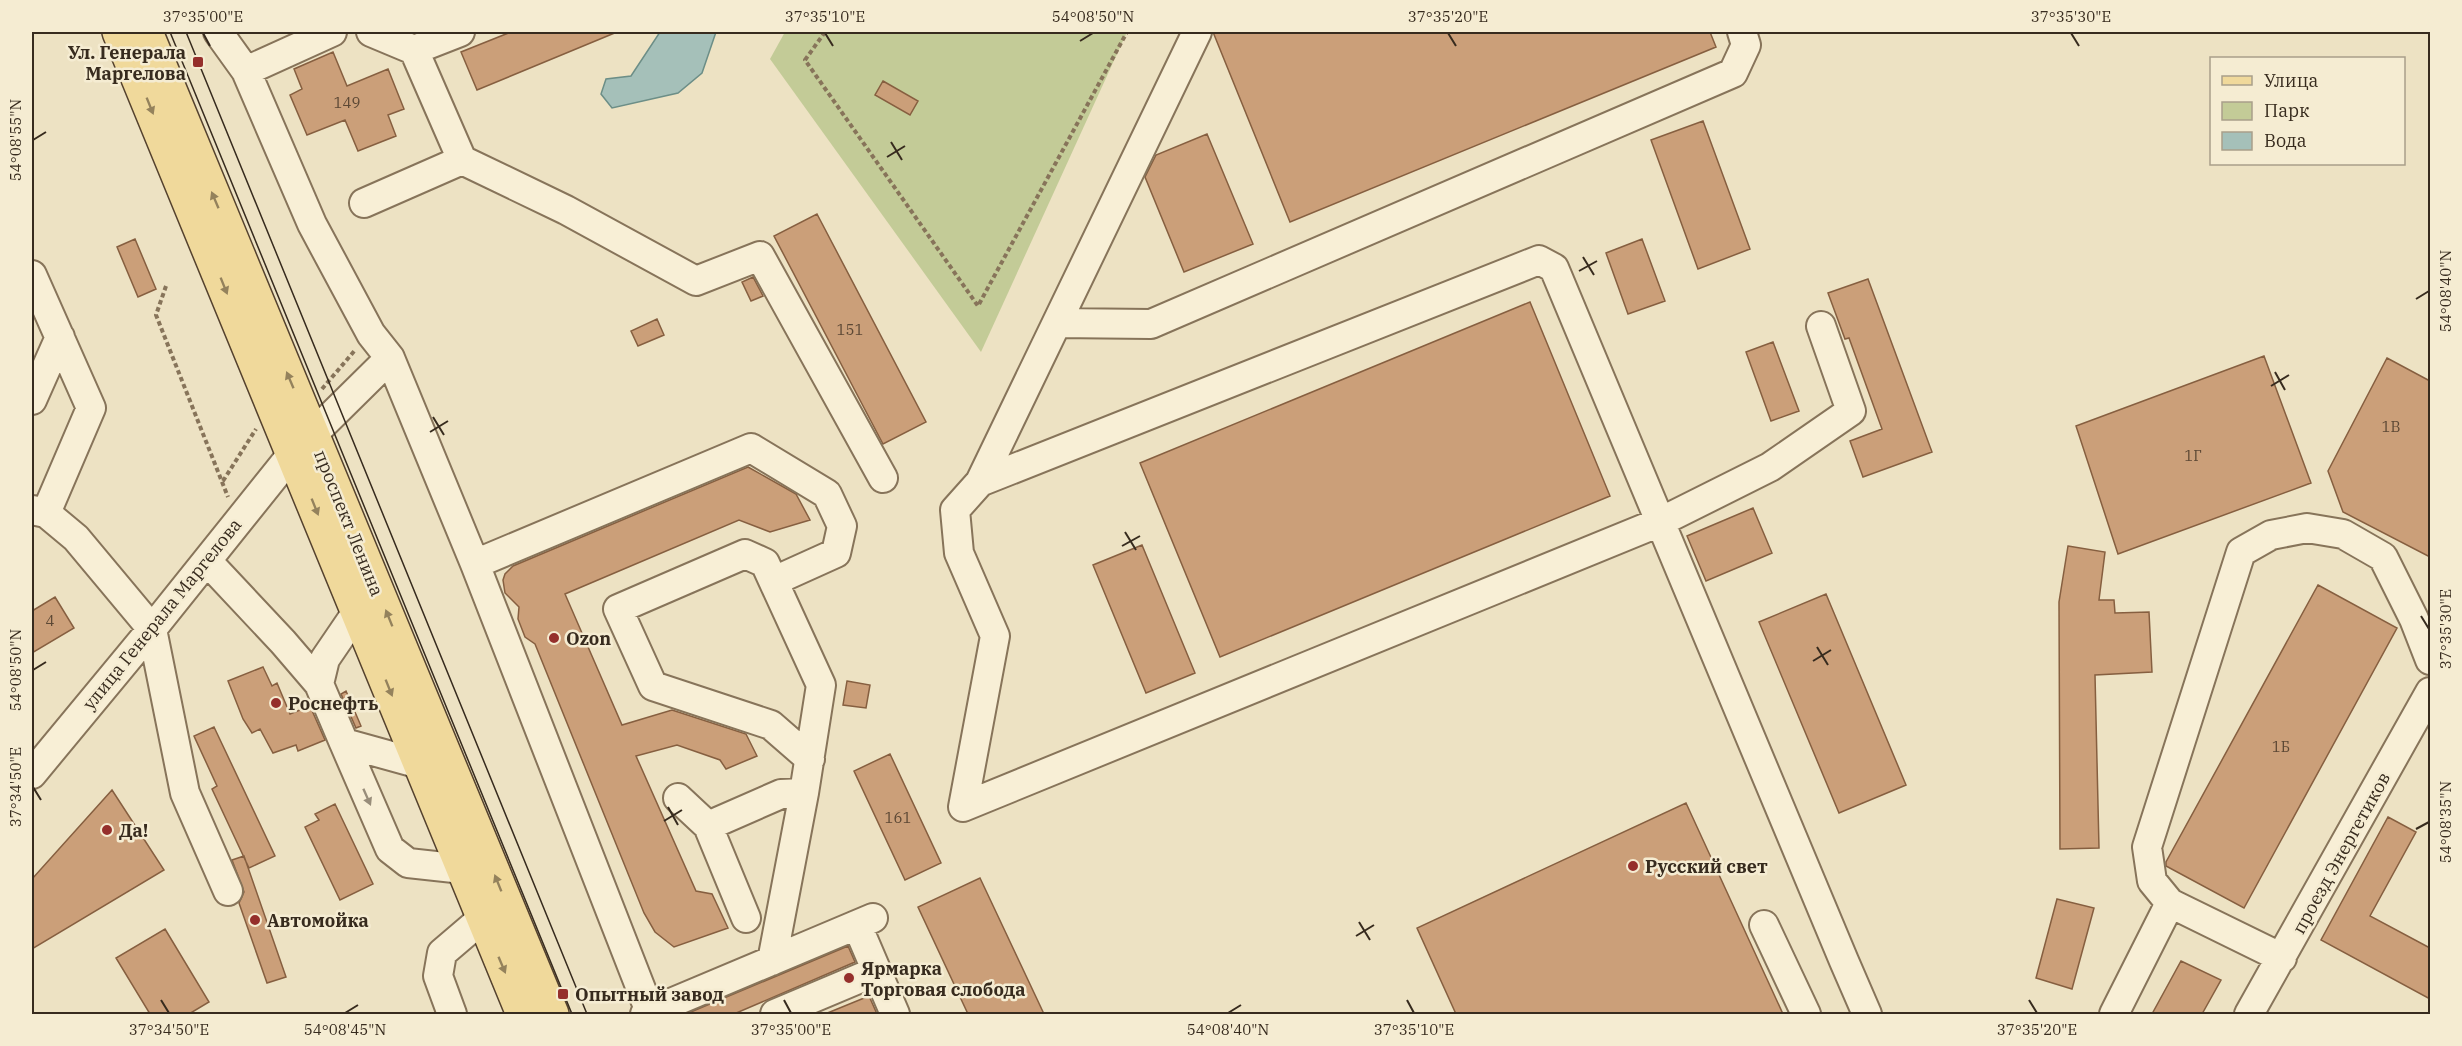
<svg xmlns="http://www.w3.org/2000/svg" width="2462" height="1046" font-family="'IBM Plex Serif',serif">
	<style>
		.green { fill: #c3cb97 }
		.water { fill: #a5c0b9; stroke: #6c8e87; stroke-width: 1.5 }
		.building { fill: #cb9f79; stroke: #865f40; stroke-width: 1.5 }
		.lines { fill: none; stroke-linecap: round; stroke-linejoin: round }
		.minor-casing { stroke: #87745a; stroke-width: 32 }
		.major-casing { stroke: #55422e; stroke-width: 36 }
		.path { stroke: #87745a; stroke-width: 4; stroke-dasharray: 4.5 3; stroke-linecap: butt }
		.minor { stroke: #f8efd6; stroke-width: 28 }
		.major { stroke: #f0d99b; stroke-width: 33 }
		.tram { stroke: #372b1e; stroke-width: 1.5 }
		.oneway { fill: #94825c }
		.oneway2 { fill: #988d7a }
		.ticks { fill: none; stroke: #372b1e; stroke-width: 2 }
		.poi-dot { fill: #952f2b; stroke: #f5ecd2; stroke-width: 2 }
		.labels { text-anchor: middle; dominant-baseline: central; stroke-width: 5; stroke-linejoin: round; paint-order: stroke }
		.number-label { font-size: 15px; fill: #5c4835 }
		.poi-label { font-size: 18px; font-weight: bold; fill: #372b1e; stroke: #f5ecd2; text-anchor: start }
		.street-label { font-size: 18px; fill: #372b1e; stroke: #f5ecd2 }
		.neatline { fill: none; stroke: #372b1e; stroke-width: 2 }
		.ticks-label { font-size: 15px; text-anchor: middle; fill: #372b1e }
	</style>
	<rect width="100%" height="100%" fill="#ede2c3"/>
	<path class="green" d="M785 32H1127L981 352 770 59Z"/>
	<path class="water" d="M660 32H716L702 73 678 93 612 108 601 94 606 79 631 76Z"/>
	<path class="building" d="M511 32H617L477 90 461 52Z
		M1213 32H1710L1716 47 1290 222Z
		M333 52 347 86 388 69 404 109 388 115 396 136 358 151 345 120 307 135 290 95 302 89 294 69Z
		M883 81 918 101 910 115 875 95Z
		M1703 121 1750 249 1698 269 1651 140Z
		M1207 134 1253 244 1184 272 1145 177 1156 155Z
		M817 214 926 422 883 444 774 236Z
		M135 239 156 289 138 297 117 247Z
		M1642 239 1665 301 1628 314 1606 253Z
		M753 277 763 296 751 301 742 282Z
		M1868 279 1932 452 1863 477 1850 441 1882 429 1849 338 1845 339 1828 293Z
		M1530 302 1610 496 1220 657 1140 463Z
		M657 319 664 335 638 346 631 331Z
		M1773 342 1799 411 1771 421 1746 352Z
		M2264 356 2311 483 2118 554 2076 426Z
		M2387 358 2430 381V557L2343 512 2328 471Z
		M748 467 796 494 810 520 770 532 739 520 565 594 622 725 672 710 746 734 757 756 726 769 720 760 677 745 636 756 696 891 712 894 728 928 674 947 655 932 644 913 535 644 525 637 518 619 519 607 505 593 503 580 505 574 513 566Z
		M1753 508 1772 553 1706 581 1687 536Z
		M1142 545 1195 673 1146 693 1093 565Z
		M2068 546 2105 552 2099 600H2114L2115 613 2149 612 2152 672 2095 675 2099 848 2060 849 2059 602Z
		M2318 585 2397 628 2244 908 2166 866V862Z
		M1826 594 1906 785 1839 813 1759 622Z
		M55 597 74 628 32 653V611Z
		M263 667 272 686 277 683 290 714 310 706 325 740 298 751 296 745 273 753 260 729 252 733 243 719 228 681Z
		M847 681 870 685 866 708 843 705Z
		M346 691 361 726 356 728 341 694Z
		M214 727 275 856 249 868 212 789 217 786 194 736Z
		M890 754 941 863 905 880 854 771Z
		M112 790 164 870 32 949V879Z
		M1686 803 1783 1014H1456L1417 928Z
		M335 804 373 884 340 900 305 827 319 820 315 814Z
		M2388 817 2416 832 2370 916 2430 948V999L2321 940Z
		M244 856 286 977 267 983 239 903 244 892 232 860Z
		M980 878 1044 1014H968L918 907Z
		M2057 899 2094 908 2072 989 2036 978Z
		M165 929 209 1002 189 1014H150L116 958Z
		M848 946 855 962 734 1014H686Z
		M2181 961 2221 980 2202 1014H2152Z
		M869 996 877 1014H825Z"/>
	<g class="lines">
		<g class="minor-casing">
			<path id="minor" d="M218 32 246 71 312 224 371 334 390 358 475 564 650 1012
				M414 50 460 32
				M246 71 332 32
				M462 160 566 210 696 281 760 256 883 478
				M364 203 462 160 414 50 371 32
				M32 275 91 408 46 513
				M1057 323 1151 324 1733 73 1746 45 1742 32
				M1821 326 1851 411 1770 467 1660 522 963 807 995 636 959 553 955 510 980 482 1539 260 1554 268 1844 961 1867 1014
				M32 400 60 337
				M313 434 390 358
				M980 482 1197 32
				M32 510 46 513 76 538 152 629 185 793 228 891
				M207 561 283 642 319 684
				M475 564 751 448 827 494 842 526 836 553 774 581
				M357 612 325 659 319 684 344 743 420 764
				M344 743 390 849 408 863 463 869
				M32 774 152 629 293 453
				M678 798 708 826
				M746 918 708 826 781 794 804 793
				M857 925 895 1014
				M1764 925 1806 1014
				M2282 958 2170 903 2152 881 2147 847 2241 552 2271 535 2307 528 2343 534 2383 557 2414 619 2430 660
				M772 961 804 793 821 685 765 563 745 554 618 609 653 686 771 725 810 759
				M452 1014 438 976 442 953 483 918
				M645 1014 873 918
				M775 1014 877 971
				M2114 1014 2170 903
				M2249 1014 2430 692"/>
		</g>
		<g class="major-casing">
			<path id="major" d="M119 32 523 1014
				M146 32 552 1014"/>
		</g>
		<path class="path" d="M825 32 805 60 978 306 1127 32
			M166 286 156 315 228 497
			M322 389 356 349
			M223 481 256 429"/>
		<use href="#minor" class="minor"/>
		<use href="#major" class="major"/>
		<path class="tram" d="M170 32 572 1014
			M186 32 587 1014"/>
	</g>
	<defs><path id="oneway-solid" d="M-6-.8H1V-3.2L6.5 0L1 3.2V.8H-6Z" transform="scale(1.5)"/></defs>
	<g class="oneway">
		<use href="#oneway-solid" transform="translate(150 106) rotate(68)"/>
		<use href="#oneway-solid" transform="translate(215 200) rotate(-113)"/>
		<use href="#oneway-solid" transform="translate(224 286) rotate(68)"/>
		<use href="#oneway-solid" transform="translate(290 380) rotate(-113)"/>
		<use href="#oneway-solid" transform="translate(315 507) rotate(68)"/>
		<use href="#oneway-solid" transform="translate(389 618) rotate(-112)"/>
		<use href="#oneway-solid" transform="translate(389 688) rotate(68)"/>
		<use href="#oneway-solid" transform="translate(498 883) rotate(-112)"/>
		<use href="#oneway-solid" transform="translate(502 965) rotate(67)"/>
	</g>
	<use class="oneway2" href="#oneway-solid" transform="translate(367 797) rotate(66)"/>
	<path class="ticks" d="M203 33 210 46M825 33 833 46M1448 33 1456 46M2071 33 2079 46M1080 41 1093 33M33 140 46 132M891 142 902 160M887 157 905 146M1583 257 1594 275M1579 271 1597 261M2416 299 2429 291M2275 372 2285 390M2271 386 2289 375M433 417 444 435M430 432 448 421M1125 532 1136 550M1122 546 1140 536M2421 616 2429 629M1817 647 1828 665M1813 661 1831 650M33 670 46 662M33 787 41 800M668 807 678 825M664 821 682 810M2416 829 2429 822M1359 922 1370 940M1356 936 1374 925M161 1000 169 1013M784 1000 791 1013M1407 1000 1414 1013M2029 1000 2037 1013M345 1013 358 1005M1228 1013 1241 1005"/>
	<g class="poi-dot">
		<rect x="192" y="56" width="12" height="12" rx="3"/>
		<circle cx="554" cy="638" r="6"/>
		<circle cx="276" cy="703" r="6"/>
		<circle cx="107" cy="830" r="6"/>
		<circle cx="1633" cy="866" r="6"/>
		<circle cx="255" cy="920" r="6"/>
		<circle cx="849" cy="978" r="6"/>
		<rect x="557" y="988" width="12" height="12" rx="3"/>
	</g>
	<g class="labels">
		<g class="number-label">
			<text x="347" y="102">149</text>
			<text x="850" y="329">151</text>
			<text x="2391" y="426">1В</text>
			<text x="2193" y="455">1Г</text>
			<text x="50" y="620">4</text>
			<text x="2281" y="746">1Б</text>
			<text x="898" y="817">161</text>
		</g>
		<g class="poi-label">
			<text x="186" y="52" text-anchor="end">Ул. Генерала<tspan x="186" dy="21">Маргелова</tspan></text>
			<text x="566" y="638">Ozon</text>
			<text x="288" y="703">Роснефть</text>
			<text x="119" y="830">Да!</text>
			<text x="1645" y="866">Русский свет</text>
			<text x="267" y="920">Автомойка</text>
			<text x="861" y="968">Ярмарка<tspan x="861" dy="21">Торговая слобода</tspan></text>
			<text x="575" y="994">Опытный завод</text>
		</g>
		<g class="street-label">
			<text transform="translate(349 523) rotate(68)">проспект Ленина</text>
			<text transform="translate(162 614) rotate(-51)">улица Генерала Маргелова</text>
			<text transform="translate(2341 853) rotate(-61)">проезд Энергетиков</text>
		</g>
	</g>
	<rect width="2462" height="1046" fill="none" stroke="#f5ecd2" stroke-width="66"/>
	<rect x="2210" y="57" width="195" height="108" fill="#f5ecd2" stroke="#a99f8a" stroke-width="1.5"/>
	<rect x="2222" y="76" width="30" height="9" fill="#f0d99b" stroke="#a99f8a" stroke-width="1.5"/>
	<text x="2264" y="87" font-size="18" fill="#372b1e">Улица</text>
	<rect x="2222" y="102" width="30" height="18" fill="#c3cb97" stroke="#a99f8a" stroke-width="1.5"/>
	<text x="2264" y="117" font-size="18" fill="#372b1e">Парк</text>
	<rect x="2222" y="132" width="30" height="18" fill="#a5c0b9" stroke="#a99f8a" stroke-width="1.5"/>
	<text x="2264" y="147" font-size="18" fill="#372b1e">Вода</text>
	<rect x="33" y="33" width="2396" height="980" class="neatline"/>
	<g class="ticks-label">
		<text x="203" y="22">37°35'00"E</text>
		<text x="825" y="22">37°35'10"E</text>
		<text x="1093" y="22">54°08'50"N</text>
		<text x="1448" y="22">37°35'20"E</text>
		<text x="2071" y="22">37°35'30"E</text>
		<text transform="translate(16 140) rotate(-90)" y="5">54°08'55"N</text>
		<text transform="translate(2446 291) rotate(-90)" y="5">54°08'40"N</text>
		<text transform="translate(2446 629) rotate(-90)" y="5">37°35'30"E</text>
		<text transform="translate(16 670) rotate(-90)" y="5">54°08'50"N</text>
		<text transform="translate(16 787) rotate(-90)" y="5">37°34'50"E</text>
		<text transform="translate(2446 822) rotate(-90)" y="5">54°08'35"N</text>
		<text x="169" y="1035">37°34'50"E</text>
		<text x="345" y="1035">54°08'45"N</text>
		<text x="791" y="1035">37°35'00"E</text>
		<text x="1228" y="1035">54°08'40"N</text>
		<text x="1414" y="1035">37°35'10"E</text>
		<text x="2037" y="1035">37°35'20"E</text>
	</g>
</svg>
